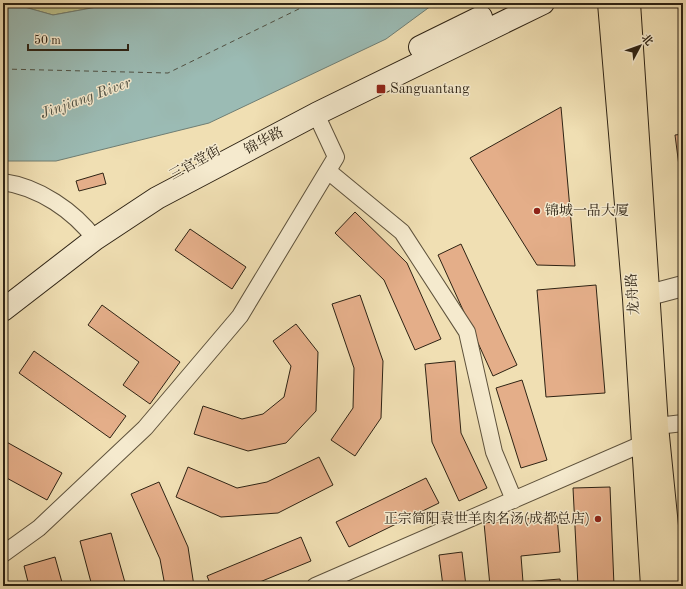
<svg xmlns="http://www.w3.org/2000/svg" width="686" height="589" font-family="'Old Standard TT','Noto Serif SC',serif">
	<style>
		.green { fill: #bcc18b; stroke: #757250 }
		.water { fill: #9bbbb4; stroke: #6f7e74 }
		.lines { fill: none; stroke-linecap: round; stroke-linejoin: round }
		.ferry { stroke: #4f5144; stroke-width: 1; stroke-dasharray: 5 4; stroke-linecap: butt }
		.building { fill: #e4ae89; stroke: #2e2314 }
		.minor-casing { stroke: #5e523c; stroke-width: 18 }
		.tertiary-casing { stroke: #5e523c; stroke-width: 22 }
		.secondary-casing { stroke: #2e2314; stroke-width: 24 }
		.primary-casing { stroke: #2e2314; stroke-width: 24 }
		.minor { stroke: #f5eace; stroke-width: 16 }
		.tertiary { stroke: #f5eace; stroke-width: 20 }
		.secondary { stroke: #f5eace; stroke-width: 22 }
		.primary { stroke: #f0dfb3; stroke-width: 22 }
		.poi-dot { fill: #8f2418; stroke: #f5eace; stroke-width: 1.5 }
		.labels { text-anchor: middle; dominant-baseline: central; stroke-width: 3; stroke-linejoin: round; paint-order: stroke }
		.poi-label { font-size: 14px; fill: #2e2314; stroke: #f5eace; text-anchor: start }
		.street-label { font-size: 14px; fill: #2e2314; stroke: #f5eace }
		.water-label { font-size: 15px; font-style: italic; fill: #4f5144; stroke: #f5eace }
	</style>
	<rect width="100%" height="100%" fill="#f0dfb3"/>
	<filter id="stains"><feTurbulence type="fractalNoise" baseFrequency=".005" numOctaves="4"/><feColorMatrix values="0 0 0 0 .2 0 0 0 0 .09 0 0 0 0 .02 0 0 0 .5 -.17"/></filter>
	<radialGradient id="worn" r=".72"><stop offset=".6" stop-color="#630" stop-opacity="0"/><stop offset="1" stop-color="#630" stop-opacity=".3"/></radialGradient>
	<path class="green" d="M10 3H119L53 15Z"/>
	<path class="water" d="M3 3H10L53 15 119 3H435L386 39 209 123 56 161H3Z"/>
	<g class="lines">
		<path class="ferry" d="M3 69 168 73 311 3"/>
	</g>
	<path class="building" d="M561 107 575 266 537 265 470 158Z
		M683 134V197L675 135Z
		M103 173 106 184 79 191 76 181Z
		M355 212 407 263 441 339 415 350 384 280 335 233Z
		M190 229 246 267 232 289 175 250Z
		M461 244 517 365 493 376 438 255Z
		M596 285 605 393 546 397 537 290Z
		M360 295 383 361 381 418 355 456 331 440 353 408 354 368 332 304Z
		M102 305 180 362 150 404 123 385 139 362 88 325Z
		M296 324 318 352 316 411 286 443 248 451 194 434 203 406 242 419 263 414 284 397 291 366 273 341Z
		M34 351 126 416 110 438 19 373Z
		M455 361 461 433 487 488 459 501 432 442 425 364Z
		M522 380 547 460 521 468 496 388Z
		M3 440 62 473 47 500 3 476Z
		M319 457 333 485 278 513 221 517 176 497 188 467 237 488 267 482Z
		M426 478 439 503 349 547 336 522Z
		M159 482 188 547 194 586H165L160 559 131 494Z
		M610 487 614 586H578L573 488Z
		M557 516 560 552 521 556 523 582 560 579 561 586H490L484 523Z
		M111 533 126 586H92L80 541Z
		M301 537 311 561 250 586H211L207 576Z
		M462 552 466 586H443L439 555Z
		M55 557 63 586H29L24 566Z"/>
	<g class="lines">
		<g class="minor-casing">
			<path id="minor" d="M328 171 402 232 467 332 494 452 514 500
				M3 182C39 187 74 211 95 239
				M657 426 683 423
				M3 554 39 528 145 428 240 316 336 157 316 114
				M315 586 642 444"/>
		</g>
		<g class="tertiary-casing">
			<path id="tertiary" d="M634 299 683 286"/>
		</g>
		<g class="secondary-casing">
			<path id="secondary" d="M420 47 481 17
				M3 310 95 239 157 198 316 114 543 3"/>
		</g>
		<g class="primary-casing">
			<path id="primary" d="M609 3 634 299 652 586
				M629 3 657 426 673 586"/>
		</g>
		<use href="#minor" class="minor"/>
		<use href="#tertiary" class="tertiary"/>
		<use href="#secondary" class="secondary"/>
		<use href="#primary" class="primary"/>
	</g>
	<g class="poi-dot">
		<rect x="376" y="84" width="10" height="10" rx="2"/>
		<circle cx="537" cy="211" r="4"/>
		<circle cx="598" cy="519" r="4"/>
	</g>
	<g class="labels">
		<g class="poi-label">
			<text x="390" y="89">Sanguantang</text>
			<text x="545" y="211">锦城一品大厦</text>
			<text x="590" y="519" text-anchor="end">正宗简阳袁世羊肉名汤(成都总店)</text>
		</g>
		<g class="street-label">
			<text transform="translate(264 141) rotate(-28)">锦华路</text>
			<text transform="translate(195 163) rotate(-29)">三官堂街</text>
			<text transform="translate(633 294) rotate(-94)">龙舟路</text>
		</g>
		<g class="water-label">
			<text transform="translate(86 99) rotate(-20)">Jinjiang River</text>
		</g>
	</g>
	<rect width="686" height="589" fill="none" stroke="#f0dfb3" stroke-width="16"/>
	<rect x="4" y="4" width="678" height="581" fill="none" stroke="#2e2314" stroke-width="2"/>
	<rect x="8" y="8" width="670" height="573" fill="none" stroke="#2e2314"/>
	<g transform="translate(640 46) rotate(49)" stroke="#f5eace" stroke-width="3" paint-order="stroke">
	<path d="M0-3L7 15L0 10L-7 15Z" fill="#2e2314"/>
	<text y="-6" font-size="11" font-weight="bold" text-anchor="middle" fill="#2e2314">北</text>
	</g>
	<path d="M28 44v6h100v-6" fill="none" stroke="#2e2314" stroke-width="2"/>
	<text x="34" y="44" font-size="12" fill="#2e2314" stroke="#f5eace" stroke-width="3" paint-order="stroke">50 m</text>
	<rect width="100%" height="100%" filter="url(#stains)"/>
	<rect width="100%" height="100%" fill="url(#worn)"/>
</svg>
